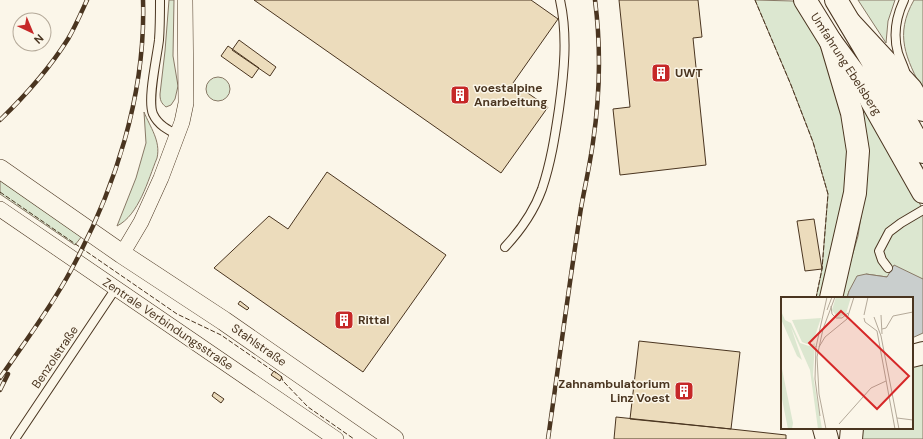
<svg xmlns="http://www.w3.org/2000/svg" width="923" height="439" font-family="'DM Sans',sans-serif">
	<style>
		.green { fill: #dce7d0; stroke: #887966 }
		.water { fill: #c9cecd; stroke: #887966 }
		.building { fill: #ecdcbc; stroke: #4a3520 }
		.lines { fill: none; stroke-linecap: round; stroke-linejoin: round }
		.service-casing { stroke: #4a3520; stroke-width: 10 }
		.minor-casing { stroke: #4a3520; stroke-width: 16 }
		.tertiary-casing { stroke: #4a3520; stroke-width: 20 }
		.primary-casing { stroke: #4a3520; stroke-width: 24 }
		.motorway-casing { stroke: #4a3520; stroke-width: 24 }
		.service { stroke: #fbf6e9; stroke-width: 8 }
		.minor { stroke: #fbf6e9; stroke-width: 15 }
		.tertiary { stroke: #fbf6e9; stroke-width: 19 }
		.primary { stroke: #fbf6e9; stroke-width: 22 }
		.motorway { stroke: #fbf6e9; stroke-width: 22 }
		.rail-casing { stroke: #4a3520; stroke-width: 4.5 }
		.rail { stroke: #fbf6e9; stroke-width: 3; stroke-dasharray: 9; stroke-linecap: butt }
		.fence { stroke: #4a3520; stroke-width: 1; stroke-dasharray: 5 2; stroke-linecap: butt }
		.labels { text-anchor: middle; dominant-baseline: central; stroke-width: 3; stroke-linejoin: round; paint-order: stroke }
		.street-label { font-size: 12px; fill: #4a3520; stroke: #fbf6e9 }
		.poi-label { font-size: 12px; font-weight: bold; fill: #4a3520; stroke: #fbf6e9; text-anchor: start }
		.inset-road { fill: none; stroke: #b4a999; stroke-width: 1 }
		.view { fill: #d62828; fill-opacity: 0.15; stroke: #d62828; stroke-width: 2 }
		.inset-edge { fill: none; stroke: #4a3520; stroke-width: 2 }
	</style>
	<rect width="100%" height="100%" fill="#fbf6e9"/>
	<path class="green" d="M169 0H174L173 56 178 86 175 99 171 105 166 107C161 103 160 100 160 94L165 51Z
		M755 0 793 1 801 11 816 36 833 72 849 148 850 189 825 298H816L822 269 828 194 813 142 791 85Z
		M858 0H895L888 21 886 43Z
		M914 0H923V91C906 58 894 35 914 0Z
		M843 65 898 161 923 210V279L887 277 866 274 849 291 847 298H840L858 236 866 184Z
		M206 89a12 12 0 1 1 24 0a12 12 0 1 1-24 0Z
		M144 112C150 127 161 141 157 158 148 180 139 215 117 226L136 178 146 143Z
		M0 180 82 236 75 245 0 194Z
		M923 361V439H860L861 428H912V364Z"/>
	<path class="water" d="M894 265 923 279V333L912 338V298H847L849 291 857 276 866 274 887 277Z"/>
	<path class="building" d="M254 0H531L558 19 513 83 548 107 501 173Z
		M619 0H698L702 37 693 38 706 165 620 175 613 109 630 107Z
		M239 40 276 67 270 76 232 50Z
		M228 46 259 68 252 78 221 56Z
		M327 172 446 255 363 372 214 268 269 216 288 229Z
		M814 219 822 269 805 271 797 221Z
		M240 301 249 308 247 310 238 304Z
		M639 341 740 352 731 429 630 419Z
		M274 371 282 377 280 381 271 375Z
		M214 392 224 399 221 403 212 396Z
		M616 417 731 429 786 435V439H614Z"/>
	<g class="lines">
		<g class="service-casing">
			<path id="service" d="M160 0C160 13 160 27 159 40 157 57 147 100 153 114 158 125 168 130 178 135
				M904 0C896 17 893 35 898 53 900 59 903 65 905 71
				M505 247C521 230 534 211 542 189 551 162 555 136 559 109 564 73 568 36 560 0
				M888 268 882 260 879 251 889 232 901 223 923 210
				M15 439 116 288"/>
		</g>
		<g class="minor-casing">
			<path id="minor" d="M0 209 336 439
				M122 254 141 222 161 178 182 122 186 103 185 0"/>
		</g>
		<g class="tertiary-casing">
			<path id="tertiary" d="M0 169 122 254 224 321 394 439"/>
		</g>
		<g class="primary-casing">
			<path id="primary" d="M805 0 831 42 862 84 923 192
				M836 0 880 74 923 152"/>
		</g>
		<g class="motorway-casing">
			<path id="motorway" d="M850 23 911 89 923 110
				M831 42 852 113 858 151 855 193 831 298
				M912 356 923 353
				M824 428 827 439
				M851 439 852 428"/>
		</g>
		<use href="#service" class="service"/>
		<use href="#minor" class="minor"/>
		<use href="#tertiary" class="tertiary"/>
		<use href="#primary" class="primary"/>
		<use href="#motorway" class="motorway"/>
		<g class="rail-casing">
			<path id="rail" d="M0 120C25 96 49 69 68 39 75 27 81 13 87 0
				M0 378C24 343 50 309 70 272 115 190 146 94 143 0
				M0 390 8 374
				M548 439C559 362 569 285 581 208 585 186 590 164 593 142 600 95 601 47 595 0"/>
		</g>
		<use href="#rail" class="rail"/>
		<path class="fence" d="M755 0 791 85 813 142 828 194 822 269 816 298
			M0 192 177 314 221 335 276 373
			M281 376 283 381 308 407 354 439"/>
	</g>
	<defs>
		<g id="building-square" transform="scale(1)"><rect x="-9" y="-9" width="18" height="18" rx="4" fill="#c62828" stroke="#fbf6e9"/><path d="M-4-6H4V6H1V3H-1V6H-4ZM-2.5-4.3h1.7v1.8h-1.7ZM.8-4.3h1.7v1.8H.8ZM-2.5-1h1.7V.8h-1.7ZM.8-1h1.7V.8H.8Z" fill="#fff"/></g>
	</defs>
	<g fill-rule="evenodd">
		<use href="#building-square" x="661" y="73"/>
		<use href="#building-square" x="460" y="95"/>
		<use href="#building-square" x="344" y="320"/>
		<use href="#building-square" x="684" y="391"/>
	</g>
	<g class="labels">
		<g class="street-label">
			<text transform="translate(846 64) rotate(57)">Umfahrung Ebelsberg</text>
			<text transform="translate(168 324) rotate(34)">Zentrale Verbindungsstraße</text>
			<text transform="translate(259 345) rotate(35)">Stahlstraße</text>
			<text transform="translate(55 357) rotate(-56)">Benzolstraße</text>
		</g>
		<g class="poi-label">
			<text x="675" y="73">UWT</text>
			<text x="474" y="88">voestalpine<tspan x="474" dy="14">Anarbeitung</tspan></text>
			<text x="358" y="320">Rittal</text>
			<text x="670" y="384" text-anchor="end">Zahnambulatorium<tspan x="670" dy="14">Linz Voest</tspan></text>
		</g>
	</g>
	<g transform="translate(781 297)">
		<rect width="132" height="132" fill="#fbf6e9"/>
		<path d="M55 0H70L65 17 57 21 51 13ZM0 14 4 23 10 26 19 46 28 49 34 46 32 78 41 132H37L29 73 10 30 21 63 16 59 0 22ZM40 21 32 45 26 47 21 45 11 23ZM0 67 12 126 11 132H7L0 97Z" fill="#dce7d0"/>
		<path class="inset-road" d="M50 9 51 17 55 21H61L67 16M46 13 51 0M83 18 87 0M100 18 101 37M93 20 100 39 118 132M83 21 84 25 96 34 114 132M101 32 105 31 112 19 132 15M35 49 34 82 39 119M35 50 46 0M38 50 44 40 66 22 73 0M116 121 132 123M58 127 90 91 105 84M45 132 38 97 36 60 42 32 54 0"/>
		<path class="view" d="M60 14 128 79 96 112 28 46Z"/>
		<rect width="132" height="132" class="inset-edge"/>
	</g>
	<g transform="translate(32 32) rotate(136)"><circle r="19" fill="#fbf6e9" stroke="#b4a999"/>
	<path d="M0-3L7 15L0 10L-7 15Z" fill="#c62828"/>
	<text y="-6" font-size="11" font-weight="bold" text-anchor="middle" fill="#4a3520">N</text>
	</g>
</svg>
